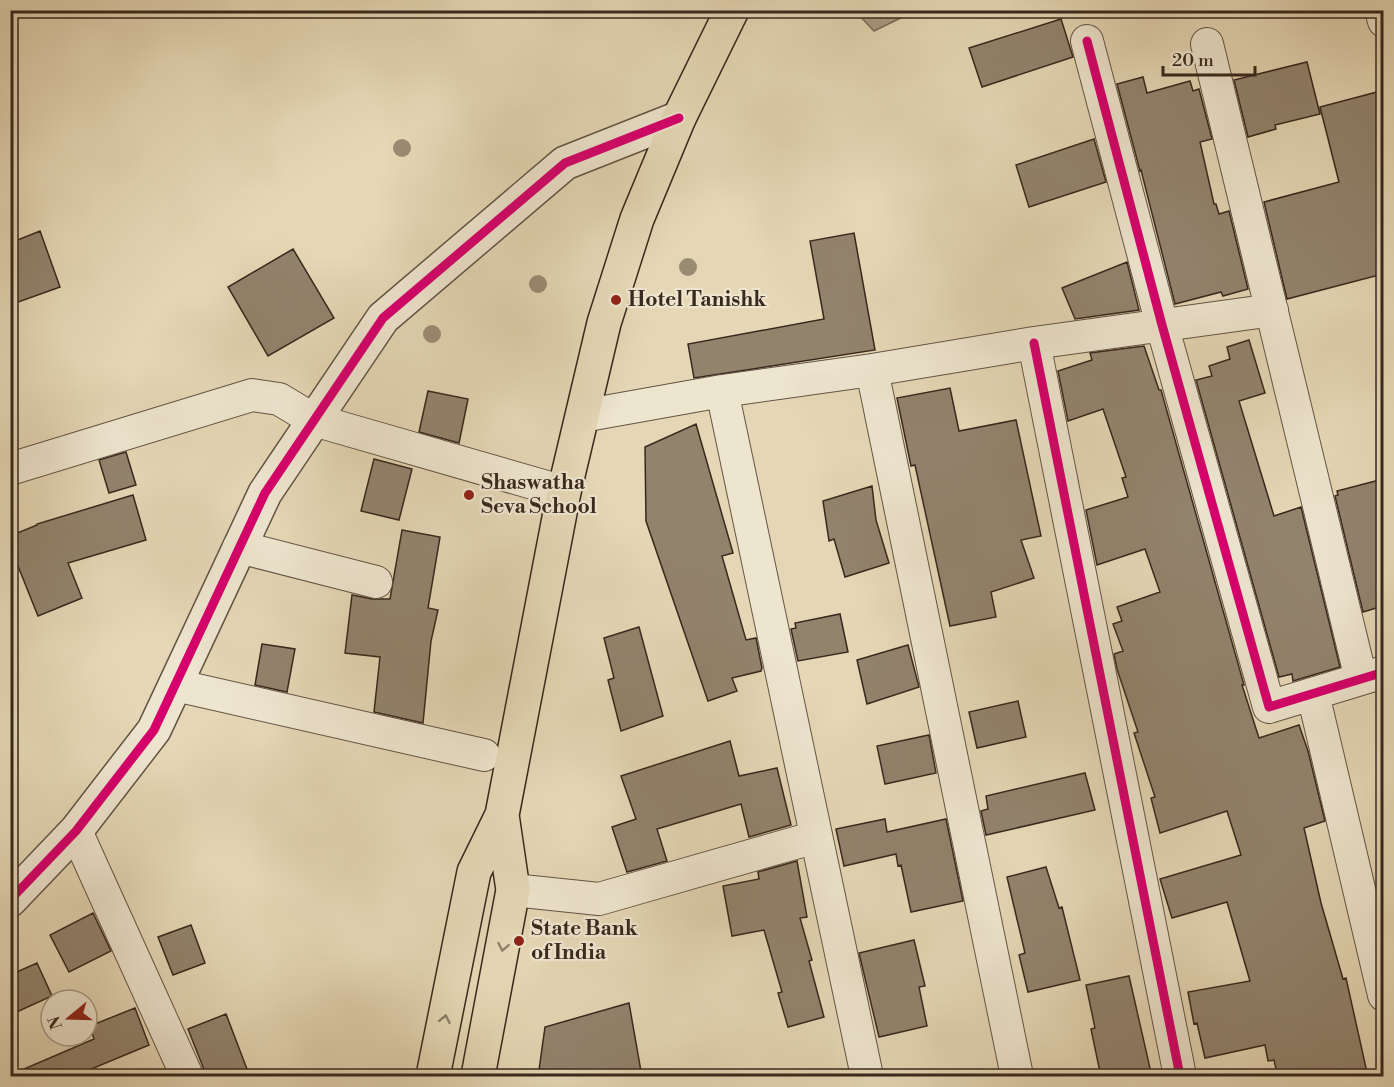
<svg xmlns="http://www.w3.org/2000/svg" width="1394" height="1087" font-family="'Libre Bodoni',serif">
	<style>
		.water { fill: #aa9c82; stroke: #7c6e5a; stroke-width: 1.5 }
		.building { fill: #92836d; stroke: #38281e; stroke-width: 1.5 }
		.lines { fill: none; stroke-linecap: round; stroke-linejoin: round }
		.minor-casing { stroke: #635444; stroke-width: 34 }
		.tertiary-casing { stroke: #635444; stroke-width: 36 }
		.primary-casing { stroke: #38281e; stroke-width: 36 }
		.minor { stroke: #eee5cf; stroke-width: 32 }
		.tertiary { stroke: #eee5cf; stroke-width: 33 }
		.primary { stroke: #e5d7b5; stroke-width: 33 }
		.cycleway-casing { stroke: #eee5cf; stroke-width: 13 }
		.cycleway { stroke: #d6006c; stroke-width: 9 }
		.tree { fill: #9a8b73 }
		.oneway { stroke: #8e806a }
		.poi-dot { fill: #8f2418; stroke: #eee5cf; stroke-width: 2 }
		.labels { text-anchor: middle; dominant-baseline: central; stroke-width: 4.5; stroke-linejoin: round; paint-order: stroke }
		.poi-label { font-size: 21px; font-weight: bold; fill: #38281e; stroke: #eee5cf; text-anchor: start }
	</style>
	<rect width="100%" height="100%" fill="#e5d7b5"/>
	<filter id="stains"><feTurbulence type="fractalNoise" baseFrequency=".00333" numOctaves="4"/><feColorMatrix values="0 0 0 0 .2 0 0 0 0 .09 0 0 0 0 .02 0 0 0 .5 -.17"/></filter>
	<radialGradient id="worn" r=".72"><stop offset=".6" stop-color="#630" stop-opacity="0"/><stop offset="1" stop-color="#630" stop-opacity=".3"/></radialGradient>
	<path class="water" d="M855 11H915L874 31Z"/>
	<path class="building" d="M1061 19 1073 57 982 87 969 48Z
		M1307 62 1320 114 1275 125 1276 129 1248 137 1234 80Z
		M1143 77 1147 93 1190 81 1193 91 1199 89 1212 139 1200 142 1214 204H1216L1219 214 1229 211 1248 289 1223 296 1221 292 1175 304 1141 170 1140 171 1117 84Z
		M1377 92 1383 117V274L1287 299 1264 202 1339 182 1320 107Z
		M1094 139 1106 182 1029 207 1016 165Z
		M40 231 60 287 10 305V243Z
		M854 233 875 350 694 378 688 344 824 319 810 241Z
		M293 249 334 318 268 356 228 287Z
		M1127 262 1139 310 1075 319 1062 288Z
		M1249 340 1265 393 1239 401 1274 516 1301 507 1340 667 1293 681 1292 674 1279 677 1196 380 1212 376 1209 366 1230 359 1227 347Z
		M1144 346 1159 390H1161L1244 685H1242L1259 738 1299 725 1308 751 1325 821 1304 828 1321 903 1343 979 1346 978 1368 1077H1278L1274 1060 1268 1061 1265 1045 1205 1058 1197 1023 1194 1024 1188 992 1250 981 1227 902 1172 918 1160 879 1241 855 1227 811 1160 833 1151 798 1155 797 1134 733 1138 732 1117 669 1114 654 1123 651 1113 624 1122 621 1117 607 1160 592 1145 549 1097 565 1086 510 1128 497 1122 478 1126 477 1103 409 1068 421 1058 371 1092 360 1090 353Z
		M950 388 959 431 1016 420 1041 536 1021 540 1034 578 991 592 996 617 950 626 915 465 911 466 897 398Z
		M428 391 468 399 459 443 419 432Z
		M696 424 733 553 722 556 746 640 756 638 762 668 761 671 732 678 737 691 708 701 646 521 645 447Z
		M126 452 136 485 109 493 99 460Z
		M374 459 412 469 399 520 361 511Z
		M1383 479V606L1363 612 1335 496 1338 495 1337 491Z
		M872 486 876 520 889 563 845 577 834 539 829 541 823 501Z
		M133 495 146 540 68 563 82 598 38 616 10 546V536L37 525V524Z
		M402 530 440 537 428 608 438 610 431 641 423 723 374 712 380 657 345 653 352 595 372 599H390Z
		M840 614 848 652 798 661 791 629 796 628 795 623Z
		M639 627 663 716 621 731 608 680 614 678 604 638Z
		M262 644 295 649 287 692 255 685Z
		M908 645 919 687 867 704 857 660Z
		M1018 701 1026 737 977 748 969 712Z
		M929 735 936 773 885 784 877 746Z
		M730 741 739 776 777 768 791 825 749 837 741 804 657 829 667 861 627 872 612 827 636 819 621 776Z
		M1085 773 1095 810 986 835 981 811 988 809 986 796Z
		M885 819 887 832 946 819 963 901 911 912 901 865 898 866 896 854 844 866 836 829Z
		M797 861 807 917 800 918 812 960 809 961 824 1017 788 1027 778 993 782 992 764 930 732 936 723 886 759 879 758 872Z
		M1046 867 1059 908 1062 907 1080 980 1028 992 1019 955 1025 953 1007 877Z
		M93 913 111 951 69 972 50 935Z
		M191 925 205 963 173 975 158 937Z
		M914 940 925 986 919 987 927 1026 879 1037 859 953Z
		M37 963 52 996 10 1015V975Z
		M1129 976 1152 1077H1101L1091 1029 1095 1028 1086 985Z
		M629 1003 642 1077H538L545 1027Z
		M135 1008 149 1045 72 1077H10V1075L94 1039 90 1026Z
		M226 1014 250 1077H207L188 1029Z"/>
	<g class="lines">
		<g class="minor-casing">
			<path id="minor" d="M1381 10 1384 21
				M1087 41 1162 325 1269 707 1384 672
				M1207 44 1361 679
				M1034 343 1180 1076
				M872 370 1017 1076
				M722 391 867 1076
				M582 416 722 391 872 370 1034 343 1272 310
				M10 469 252 395 279 399 314 420 564 492
				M239 547 376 582
				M175 685 484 755
				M1313 694 1384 995
				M76 831 187 1076
				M513 890 599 899 816 837"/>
		</g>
		<g class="tertiary-casing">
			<path id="tertiary" d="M10 900 76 831 154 730 265 493 383 318 565 163 679 118"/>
		</g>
		<g class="primary-casing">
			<path id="primary" d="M433 1076 474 872 502 815 564 492 604 323 637 219 679 118 732 10
				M478 1076 513 890 502 815"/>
		</g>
		<use href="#minor" class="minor"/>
		<use href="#tertiary" class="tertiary"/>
		<use href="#primary" class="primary"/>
		<g class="cycleway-casing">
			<path id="cycleway" d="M1087 41 1162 325 1269 707 1384 672
				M1034 343 1180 1076
				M10 900 76 831 154 730 265 493 383 318 565 163 679 118"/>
		</g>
		<use href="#cycleway" class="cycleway"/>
	</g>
	<g class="tree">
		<circle cx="402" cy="148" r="9"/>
		<circle cx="688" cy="267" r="9"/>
		<circle cx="538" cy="284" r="9"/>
		<circle cx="432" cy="334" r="9"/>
	</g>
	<defs><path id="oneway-chevron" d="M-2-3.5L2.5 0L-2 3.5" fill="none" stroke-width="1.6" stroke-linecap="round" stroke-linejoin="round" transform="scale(1.5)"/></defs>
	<g class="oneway">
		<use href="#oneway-chevron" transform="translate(503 947) rotate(101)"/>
		<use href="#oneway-chevron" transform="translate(445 1019) rotate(-79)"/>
	</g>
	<g class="poi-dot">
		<circle cx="616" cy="300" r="6"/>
		<circle cx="469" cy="495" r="6"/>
		<circle cx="519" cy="941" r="6"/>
	</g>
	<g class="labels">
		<g class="poi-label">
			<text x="628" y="300">Hotel Tanishk</text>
			<text x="481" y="483">Shaswatha<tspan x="481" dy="24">Seva School</tspan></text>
			<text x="531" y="929">State Bank<tspan x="531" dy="24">of India</tspan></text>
		</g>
	</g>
	<rect width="1394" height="1087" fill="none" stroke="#e5d7b5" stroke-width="36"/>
	<rect x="12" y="12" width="1370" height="1063" fill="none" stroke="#38281e" stroke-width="3"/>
	<rect x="18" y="18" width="1358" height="1051" fill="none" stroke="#38281e" stroke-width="1.5"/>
	<g transform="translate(69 1018) rotate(251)"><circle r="28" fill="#eee5cf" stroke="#a59988" stroke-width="1.5"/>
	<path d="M0-4.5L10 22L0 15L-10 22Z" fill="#8f2418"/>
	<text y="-9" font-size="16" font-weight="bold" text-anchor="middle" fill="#38281e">N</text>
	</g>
	<path d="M1163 66v9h92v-9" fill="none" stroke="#38281e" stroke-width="3"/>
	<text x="1172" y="66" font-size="18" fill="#38281e" stroke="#eee5cf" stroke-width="4.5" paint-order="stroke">20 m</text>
	<rect width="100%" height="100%" filter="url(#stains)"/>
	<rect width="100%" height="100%" fill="url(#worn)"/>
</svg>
